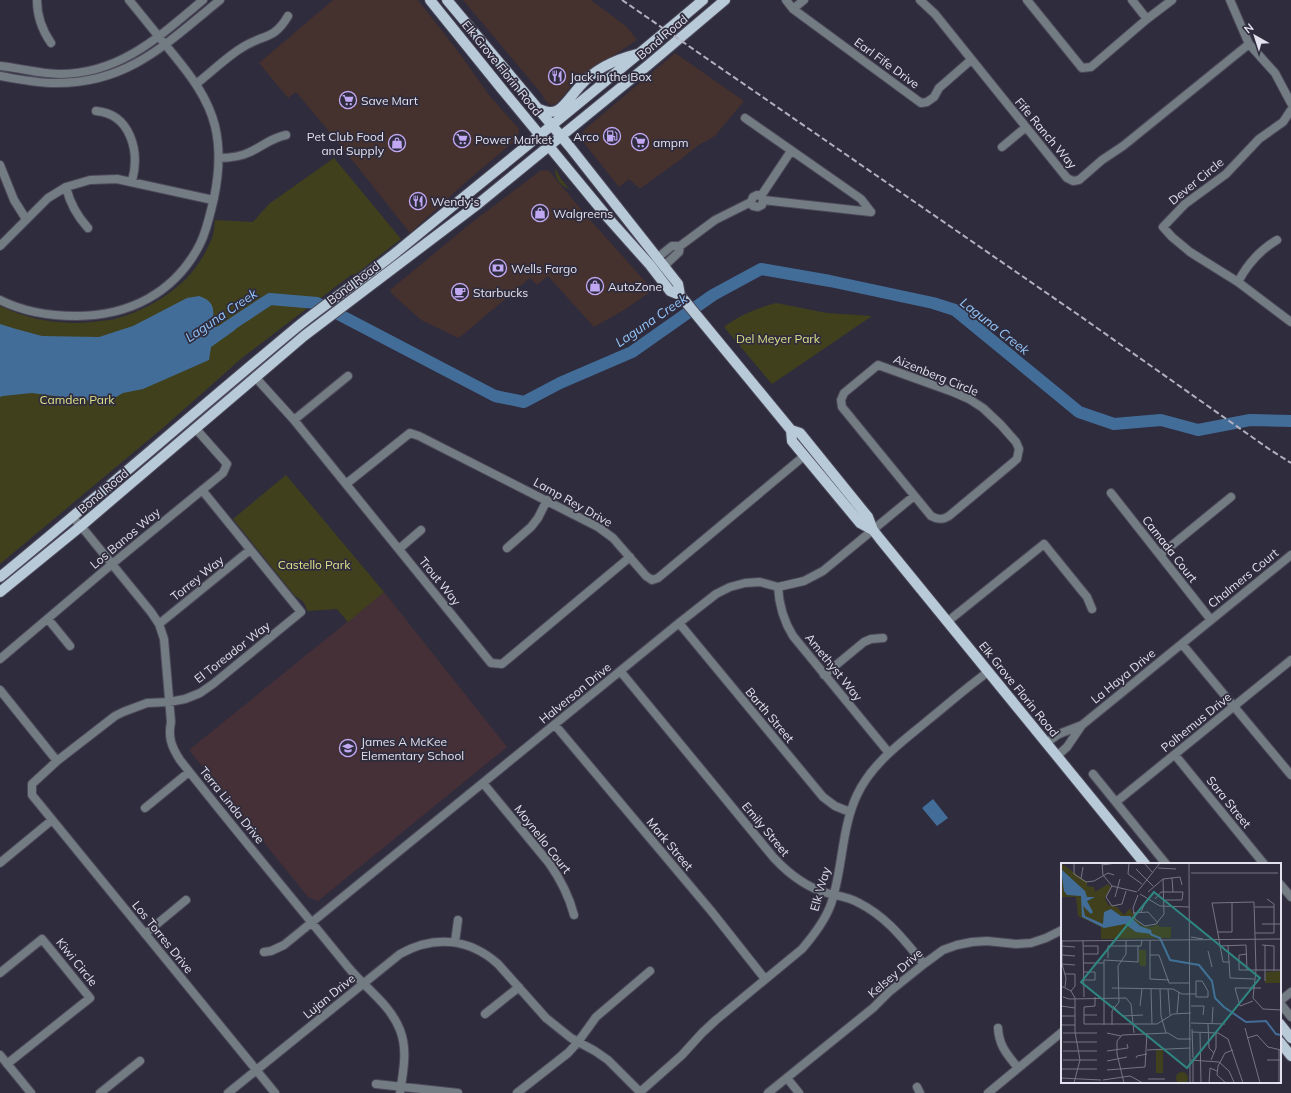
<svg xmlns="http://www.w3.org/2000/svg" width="1291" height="1093" font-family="Mulish,sans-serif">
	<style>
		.commercial { fill: #45312d }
		.education { fill: #443036 }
		.green { fill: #40411c }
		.water { fill: #436d99 }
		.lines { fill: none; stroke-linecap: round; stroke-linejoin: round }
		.river { stroke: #436d99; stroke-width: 12 }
		.minor-casing { stroke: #4c495a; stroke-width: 10 }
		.major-casing { stroke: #4c495a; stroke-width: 12 }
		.minor { stroke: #747c83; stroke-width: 8 }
		.major { stroke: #b8cad8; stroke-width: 10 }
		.rail { stroke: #b2b0be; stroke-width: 2; stroke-dasharray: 6 3; stroke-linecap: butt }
		.labels { text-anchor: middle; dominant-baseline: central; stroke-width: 3.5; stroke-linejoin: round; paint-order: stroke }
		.street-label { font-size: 12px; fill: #e3e1ed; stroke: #2f2c3e }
		.poi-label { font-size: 12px; fill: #e3e1ed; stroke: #2f2c3e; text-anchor: start }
		.park-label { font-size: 12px; fill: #dde287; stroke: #2f2c3e }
		.water-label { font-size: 13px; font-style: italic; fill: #94c6fa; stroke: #2f2c3e }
		.inset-river { fill: none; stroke: #436d99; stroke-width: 2 }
		.inset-road { fill: none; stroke: #777484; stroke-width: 1 }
		.view { fill: #2f8681; fill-opacity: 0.15; stroke: #2f8681; stroke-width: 2 }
		.inset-edge { fill: none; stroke: #e3e1ed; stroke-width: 2 }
	</style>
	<rect width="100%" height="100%" fill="#2f2c3e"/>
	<path class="commercial" d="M333 0H418L460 54 489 95 519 129 518 138 466 182 410 233 337 141 296 92 288 98 259 63Z
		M463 0H591L627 27 637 40 590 71 573 84 556 104 550 105 545 100 541 93Z
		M675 53 744 101 715 136 697 146 684 157 641 188H639L629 179 619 187 581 139V135L585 129Z
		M545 170 549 171 592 222 653 290 624 310 594 327 548 276 537 285 530 278 459 338 421 320 392 294 390 290 471 223 540 171Z"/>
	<path class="education" d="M384 592 507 747 318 901 308 897 189 750Z"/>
	<path class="green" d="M334 158 401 239 356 274 351 275 242 358 164 427 0 564V306C32 321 65 326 100 321 106 320 113 320 118 318 144 311 175 293 192 272 200 263 207 250 212 238 214 233 214 226 215 220L253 222 269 204Z
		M555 168 561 179 570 190C561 185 555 180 555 168Z
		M776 303 827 313 872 316 772 384 724 327C739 315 758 308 776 303Z
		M286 475 384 592 348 622 337 609 307 611C305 603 303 600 295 596L233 519Z"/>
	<path class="water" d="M199 296C214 301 215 309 212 324L216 327 230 320 239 319 235 330 211 347 209 360 143 389 123 393 106 403 32 393 3 396 0 397V324L16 329 42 336 99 337 133 326 187 298Z
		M933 799 948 818 937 826 922 808Z"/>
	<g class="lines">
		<path class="river" d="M226 328 270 299 317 303 495 396 524 402 560 383 632 352 713 295 761 269 830 281 933 303 955 310 1079 412 1114 424 1161 420 1198 430 1250 420 1291 421"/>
		<g class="minor-casing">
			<path id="minor" d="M37 0C37 16 42 30 51 43
				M786 0 793 9 921 103 927 102 934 97 939 88 971 60
				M920 0 935 14 1067 178 1073 181 1079 180 1102 160 1123 146 1249 44
				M1027 0 1082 68 1091 67 1147 19 1172 0
				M1132 0 1147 19
				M1230 0 1249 44 1275 73 1291 103
				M793 9 804 0
				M0 66C20 68 40 74 60 74 120 74 160 36 203 0
				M0 76C18 79 36 83 55 83 128 84 167 43 220 0
				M196 84C212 72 226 57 243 47 264 34 274 40 288 16
				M1291 110 1283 122 1259 139 1226 174 1185 204 1163 227 1172 237 1190 252 1238 282 1291 322
				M96 111C131 114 140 152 132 181
				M745 118 861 199 871 212
				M1002 147 1026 127
				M219 158C230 158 240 157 250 152 263 146 271 138 286 135
				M0 165 14 200 26 219
				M66 187C70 204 77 216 88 228
				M761 196 791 151
				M763 200 762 205 758 207 753 206 751 202 753 197 757 195 761 196 763 200 871 212
				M0 246 48 198 66 187 90 180 117 179 213 200
				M657 258 672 246H680L715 220 751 202
				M664 266 679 252 680 246
				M1238 282C1248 263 1260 250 1277 240
				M0 300C24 312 49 316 76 316 129 316 175 293 200 244 207 230 210 214 214 198 219 174 221 151 215 126 208 98 191 76 173 54 158 36 144 18 129 0
				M878 365 953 392 969 399 983 408 1001 425 1016 442 1019 449 1017 459 949 516C943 520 938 520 931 516L842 407 841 400 844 393Z
				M256 378 294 420 491 663 502 664 630 557
				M294 420 348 376
				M346 484 410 433 419 436 598 527 613 538 646 576 652 580 658 578 804 456
				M202 490 301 612 213 684 200 693 185 699 169 702 147 703 123 712 115 716 57 761 32 784V795L275 1093
				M1111 493 1211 620
				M73 518 81 526 151 612 159 624 164 639 171 722C168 737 171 746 180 760 235 830 292 898 348 967 365 988 390 1004 400 1030 408 1050 403 1072 400 1093
				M507 548 531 527 538 518 547 500
				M399 549 421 530
				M1160 555 1231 497
				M778 587C779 605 783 620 793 636L889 753
				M48 619 70 646
				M947 622 1044 544 1082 591 1087 597 1092 609
				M679 623 823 797 835 806 850 812
				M159 624 250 550
				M1182 644 1291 775
				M0 659 112 564 223 473 227 464 196 429
				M621 672 774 858C789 874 805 887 827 893 838 896 849 897 859 903 887 917 904 940 924 964
				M824 675 864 642 871 639 883 638
				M0 690 57 761
				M555 725 712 912 765 979
				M1046 743 1059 734 1082 725 1291 555
				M1175 755 1264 864
				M1057 756 1067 747 1082 725
				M1093 774 1166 864
				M483 783 549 863C561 880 569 896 574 915
				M1116 802 1291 660
				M145 808 189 772
				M0 863 52 820
				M1280 884 1291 897
				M145 934 186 900
				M455 942 458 920
				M264 952 271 951 284 945 679 623 716 594 730 587 745 583 760 582 778 587 804 581 823 571 914 496
				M0 973 42 939 90 998 7 1064
				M1280 1001 1291 992
				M1280 1003 1291 1017
				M485 1014 519 987
				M998 1028C999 1046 1007 1054 1018 1068
				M0 1055 31 1093
				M787 1078 799 1093
				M376 1084 458 1093
				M917 1087 920 1093
				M100 1093 140 1061
				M228 1093 400 954C434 935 469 938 498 964L546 1018 571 1038 595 1051 608 1060 641 1093
				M517 1093 568 1053 578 1042 596 1017 650 971
				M639 1093 682 1055 702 1033 716 1020 802 949C814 935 825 921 831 904 843 869 841 829 857 795 872 763 901 743 927 721 947 705 967 687 988 672
				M768 1093 873 1008 889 992 924 964 943 950 957 945 972 942 987 941 1016 944 1031 943 1046 938 1062 930
				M988 1093 1062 1032"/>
		</g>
		<g class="major-casing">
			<path id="major" d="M430 0 501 88 609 219 650 265 670 291 680 295 791 430 800 433 868 517 873 530 880 539 1145 864
				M447 0 570 147 678 284 680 295
				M537 108C544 111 551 114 558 110 564 107 575 91 581 85 595 69 617 59 637 54
				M791 430 792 441 860 523 873 530
				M0 577C100 495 197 410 297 327 330 300 366 277 399 250 500 167 603 85 703 0
				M0 592 81 526 304 336 478 204 647 66 725 0
				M1280 1024 1291 1038
				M1280 1042 1291 1056"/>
		</g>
		<use href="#minor" class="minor"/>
		<use href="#major" class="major"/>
		<path class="rail" d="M622 0 1080 316 1269 449 1291 463"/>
	</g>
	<defs>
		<g id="restaurant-ring" transform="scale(0.9)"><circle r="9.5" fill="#2f2c3e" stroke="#c1a8f3" stroke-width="1.5"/><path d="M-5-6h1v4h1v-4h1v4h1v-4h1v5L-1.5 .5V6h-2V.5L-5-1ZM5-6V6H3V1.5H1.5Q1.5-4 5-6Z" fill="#c1a8f3"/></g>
		<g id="supermarket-ring" transform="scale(0.9)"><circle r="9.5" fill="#2f2c3e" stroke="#c1a8f3" stroke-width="1.5"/><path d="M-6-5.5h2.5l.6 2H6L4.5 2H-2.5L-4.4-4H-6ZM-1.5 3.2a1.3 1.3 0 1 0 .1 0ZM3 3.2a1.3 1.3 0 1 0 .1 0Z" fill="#c1a8f3"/></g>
		<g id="fuel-ring" transform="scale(0.9)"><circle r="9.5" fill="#2f2c3e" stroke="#c1a8f3" stroke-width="1.5"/><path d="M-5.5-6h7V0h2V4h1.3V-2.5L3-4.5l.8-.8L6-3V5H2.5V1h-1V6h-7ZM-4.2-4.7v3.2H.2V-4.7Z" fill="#c1a8f3"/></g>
		<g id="shop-ring" transform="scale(0.9)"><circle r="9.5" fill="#2f2c3e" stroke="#c1a8f3" stroke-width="1.5"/><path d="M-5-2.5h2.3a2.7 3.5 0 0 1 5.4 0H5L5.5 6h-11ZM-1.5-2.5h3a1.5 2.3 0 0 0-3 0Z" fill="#c1a8f3"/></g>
		<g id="bank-ring" transform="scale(0.9)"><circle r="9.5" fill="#2f2c3e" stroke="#c1a8f3" stroke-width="1.5"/><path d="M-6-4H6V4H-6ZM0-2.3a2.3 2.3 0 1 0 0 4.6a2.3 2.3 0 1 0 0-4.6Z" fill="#c1a8f3"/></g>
		<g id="cafe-ring" transform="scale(0.9)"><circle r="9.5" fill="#2f2c3e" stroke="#c1a8f3" stroke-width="1.5"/><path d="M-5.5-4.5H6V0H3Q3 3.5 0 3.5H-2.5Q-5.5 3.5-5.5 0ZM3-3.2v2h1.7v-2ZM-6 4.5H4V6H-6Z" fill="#c1a8f3"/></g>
		<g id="school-ring" transform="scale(0.9)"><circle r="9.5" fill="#2f2c3e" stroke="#c1a8f3" stroke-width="1.5"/><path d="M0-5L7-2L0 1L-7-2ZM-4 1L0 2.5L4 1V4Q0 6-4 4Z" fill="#c1a8f3"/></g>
	</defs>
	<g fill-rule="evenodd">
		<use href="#restaurant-ring" x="557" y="76"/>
		<use href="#supermarket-ring" x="348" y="100"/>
		<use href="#fuel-ring" x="612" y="136"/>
		<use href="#supermarket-ring" x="462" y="139"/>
		<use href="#supermarket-ring" x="640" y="142"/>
		<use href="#shop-ring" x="397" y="143"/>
		<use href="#restaurant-ring" x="418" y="201"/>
		<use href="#shop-ring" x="540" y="213"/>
		<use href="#bank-ring" x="498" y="268"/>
		<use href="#shop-ring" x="595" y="286"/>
		<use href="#cafe-ring" x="460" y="292"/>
		<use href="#school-ring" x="348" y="748"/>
	</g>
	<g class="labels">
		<g class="street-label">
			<text transform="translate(662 37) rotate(-40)">Bond Road</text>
			<text transform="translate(887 63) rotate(36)">Earl Fife Drive</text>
			<text transform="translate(502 68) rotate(51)">Elk Grove Florin Road</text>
			<text transform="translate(1046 133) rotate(50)">Fife Ranch Way</text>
			<text transform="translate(1196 181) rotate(-39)">Dever Circle</text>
			<text transform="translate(353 283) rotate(-37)">Bond Road</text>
			<text transform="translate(936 375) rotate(22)">Aizenberg Circle</text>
			<text transform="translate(103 491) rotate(-40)">Bond Road</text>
			<text transform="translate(573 502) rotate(29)">Lamp Rey Drive</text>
			<text transform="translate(125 538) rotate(-40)">Los Banos Way</text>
			<text transform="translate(1170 549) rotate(52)">Camada Court</text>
			<text transform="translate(197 578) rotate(-39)">Torrey Way</text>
			<text transform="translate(1243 578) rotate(-39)">Chalmers Court</text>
			<text transform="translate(440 581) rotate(51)">Trout Way</text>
			<text transform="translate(232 652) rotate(-38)">El Toreador Way</text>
			<text transform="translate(834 667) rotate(51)">Amethyst Way</text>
			<text transform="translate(1123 676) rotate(-39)">La Haya Drive</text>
			<text transform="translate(1019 689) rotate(51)">Elk Grove Florin Road</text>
			<text transform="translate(575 693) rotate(-39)">Halverson Drive</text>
			<text transform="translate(770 715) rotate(50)">Barth Street</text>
			<text transform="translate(1196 722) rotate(-39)">Polhemus Drive</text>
			<text transform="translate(1229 802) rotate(51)">Sara Street</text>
			<text transform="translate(232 805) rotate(51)">Terra Linda Drive</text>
			<text transform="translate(766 829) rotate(50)">Emily Street</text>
			<text transform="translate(543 839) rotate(52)">Moynello Court</text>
			<text transform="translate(670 844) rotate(50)">Mark Street</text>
			<text transform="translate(820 889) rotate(-74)">Elk Way</text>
			<text transform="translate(163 937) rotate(51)">Los Torres Drive</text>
			<text transform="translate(77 962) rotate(51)">Kiwi Circle</text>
			<text transform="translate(895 973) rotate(-41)">Kelsey Drive</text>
			<text transform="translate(329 996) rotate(-39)">Lujan Drive</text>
		</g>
		<g class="poi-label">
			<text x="570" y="76">Jack in the Box</text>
			<text x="361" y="100">Save Mart</text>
			<text x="384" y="136" text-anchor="end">Pet Club Food<tspan x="384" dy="14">and Supply</tspan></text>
			<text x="599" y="136" text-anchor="end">Arco</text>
			<text x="475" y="139">Power Market</text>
			<text x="653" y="142">ampm</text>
			<text x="431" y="201">Wendy's</text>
			<text x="553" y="213">Walgreens</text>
			<text x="511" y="268">Wells Fargo</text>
			<text x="608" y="286">AutoZone</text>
			<text x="473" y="292">Starbucks</text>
			<text x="361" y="741">James A McKee<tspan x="361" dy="14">Elementary School</tspan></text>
		</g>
		<g class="park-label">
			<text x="778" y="338">Del Meyer Park</text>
			<text x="77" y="399">Camden Park</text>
			<text x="314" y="564">Castello Park</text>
		</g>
		<g class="water-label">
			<text transform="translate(221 315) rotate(-34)">Laguna Creek</text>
			<text transform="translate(651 320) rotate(-34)">Laguna Creek</text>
			<text transform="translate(995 326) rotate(38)">Laguna Creek</text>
		</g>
	</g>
	<g transform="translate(1061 863)">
		<rect width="220" height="220" fill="#2f2c3e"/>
		<path d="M0 0 26 19V23L33 24 34 29 47 21 50 24 44 35 47 42 56 44 63 52 69 45 75 57 82 63 91 64 96 61 99 64H110V75L40 76V64L17 53 15 34H0ZM78 87H85V103H80L78 100ZM220 108V120H204L205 109ZM102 186V210H95V187ZM115 215a6 6 0 1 1 12 0a6 6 0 1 1-12 0Z" fill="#40411c"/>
		<path d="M0 6 24 28 26 34H34L26 38 32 49 30 51 22 43 24 53 42 61 43 49 50 46 60 53H69L79 63 90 67 91 71 75 69 64 61 43 65 21 54 20 33 6 32 3 28Z" fill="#436d99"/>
		<path class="inset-river" d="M89 71 99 75 109 97 138 102 151 118 154 135 163 144 185 159 205 158 215 171 220 172"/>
		<path class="inset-road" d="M13 0V11L25 19 33 18 47 10 53 12M41 0 42 12 51 23 76 29M68 0 67 11 81 21M83 0 92 10M128 0 129 220M41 2 56 0M97 5 115 6M75 6 92 23M130 10H217M111 15 112 29M20 16 22 4M51 23 45 34 51 43 61 41 65 28M77 28 99 0M87 29 102 16 119 14 121 22M79 31 99 43 128 44M77 32 72 45 74 56 84 63 95 61 103 51 102 16M54 34 59 16M94 36 100 29H122L121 37H104M194 44H213M80 49 85 38M72 50 87 49 97 60M201 61H220M157 69H171V39M194 70H213V41L206 36M130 74 142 76M158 76 151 40 193 39 195 107 192 135 202 146 220 147M1 77V101L5 115 4 124M22 77 23 134M89 77V116L108 117M158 77 162 99H169M0 78 220 76M167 82 169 115 193 116M201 82 213 83V108M1 83 14 84M22 83H37V91H22M158 83 185 82 186 107M147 88 151 104M186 91 178 92V107H220M1 92 14 93M89 92H98L108 120H128M47 95V83H80L81 77M23 100H43M1 101 14 102M23 109H34V117H23M4 111H14V123L10 128M135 118H141L147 128V134H135ZM204 118V82M0 123 10 128 14 135V169L19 197 13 220M51 125 112 126 121 131H135M90 126 91 161M99 126 100 153 105 170M107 126 109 152M2 134 8 136 65 135 70 141 73 170M34 134V143L23 144V161H96L112 151 130 150M192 138 179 143 174 125H200M0 143 14 145M52 143 62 153 82 152M79 143 81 126M130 143H143L142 152M116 150 118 129M23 152H36M0 153H14M130 160 164 161M147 161 148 185 153 190M151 161 152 144M0 162H14M43 162V97L77 99V83M51 162V148L58 139 57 103 65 91V77M184 165 199 220M131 166 132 195M131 169 157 170 167 176 182 220M2 170H36M46 170 60 173M139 170 140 220M186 175 196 172 207 184 220 187M2 179H36M86 187 129 185M218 187V220M2 188H36M46 188 67 185 66 181M75 195 76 193 86 191M2 197H36M129 197 158 199 168 208 173 219 171 220M132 197V220M150 197 155 185V169M206 197H220M46 198 66 194M0 206H36M46 207 84 204 86 170M0 215 40 217M87 216H104M42 217 69 213 82 220M63 220 56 191V178L61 172 107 170 117 176H130M148 220 149 205 156 208M165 220 156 212 157 203 164 190 172 187"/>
		<path class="view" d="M93 29 199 115 126 205 20 119Z"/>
		<rect width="220" height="220" class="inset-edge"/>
	</g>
	<g transform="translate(1255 36) rotate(321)" stroke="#2f2c3e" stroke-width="3" paint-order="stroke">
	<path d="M0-3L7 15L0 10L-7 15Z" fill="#e3e1ed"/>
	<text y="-6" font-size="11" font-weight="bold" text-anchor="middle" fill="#e3e1ed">N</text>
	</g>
</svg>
